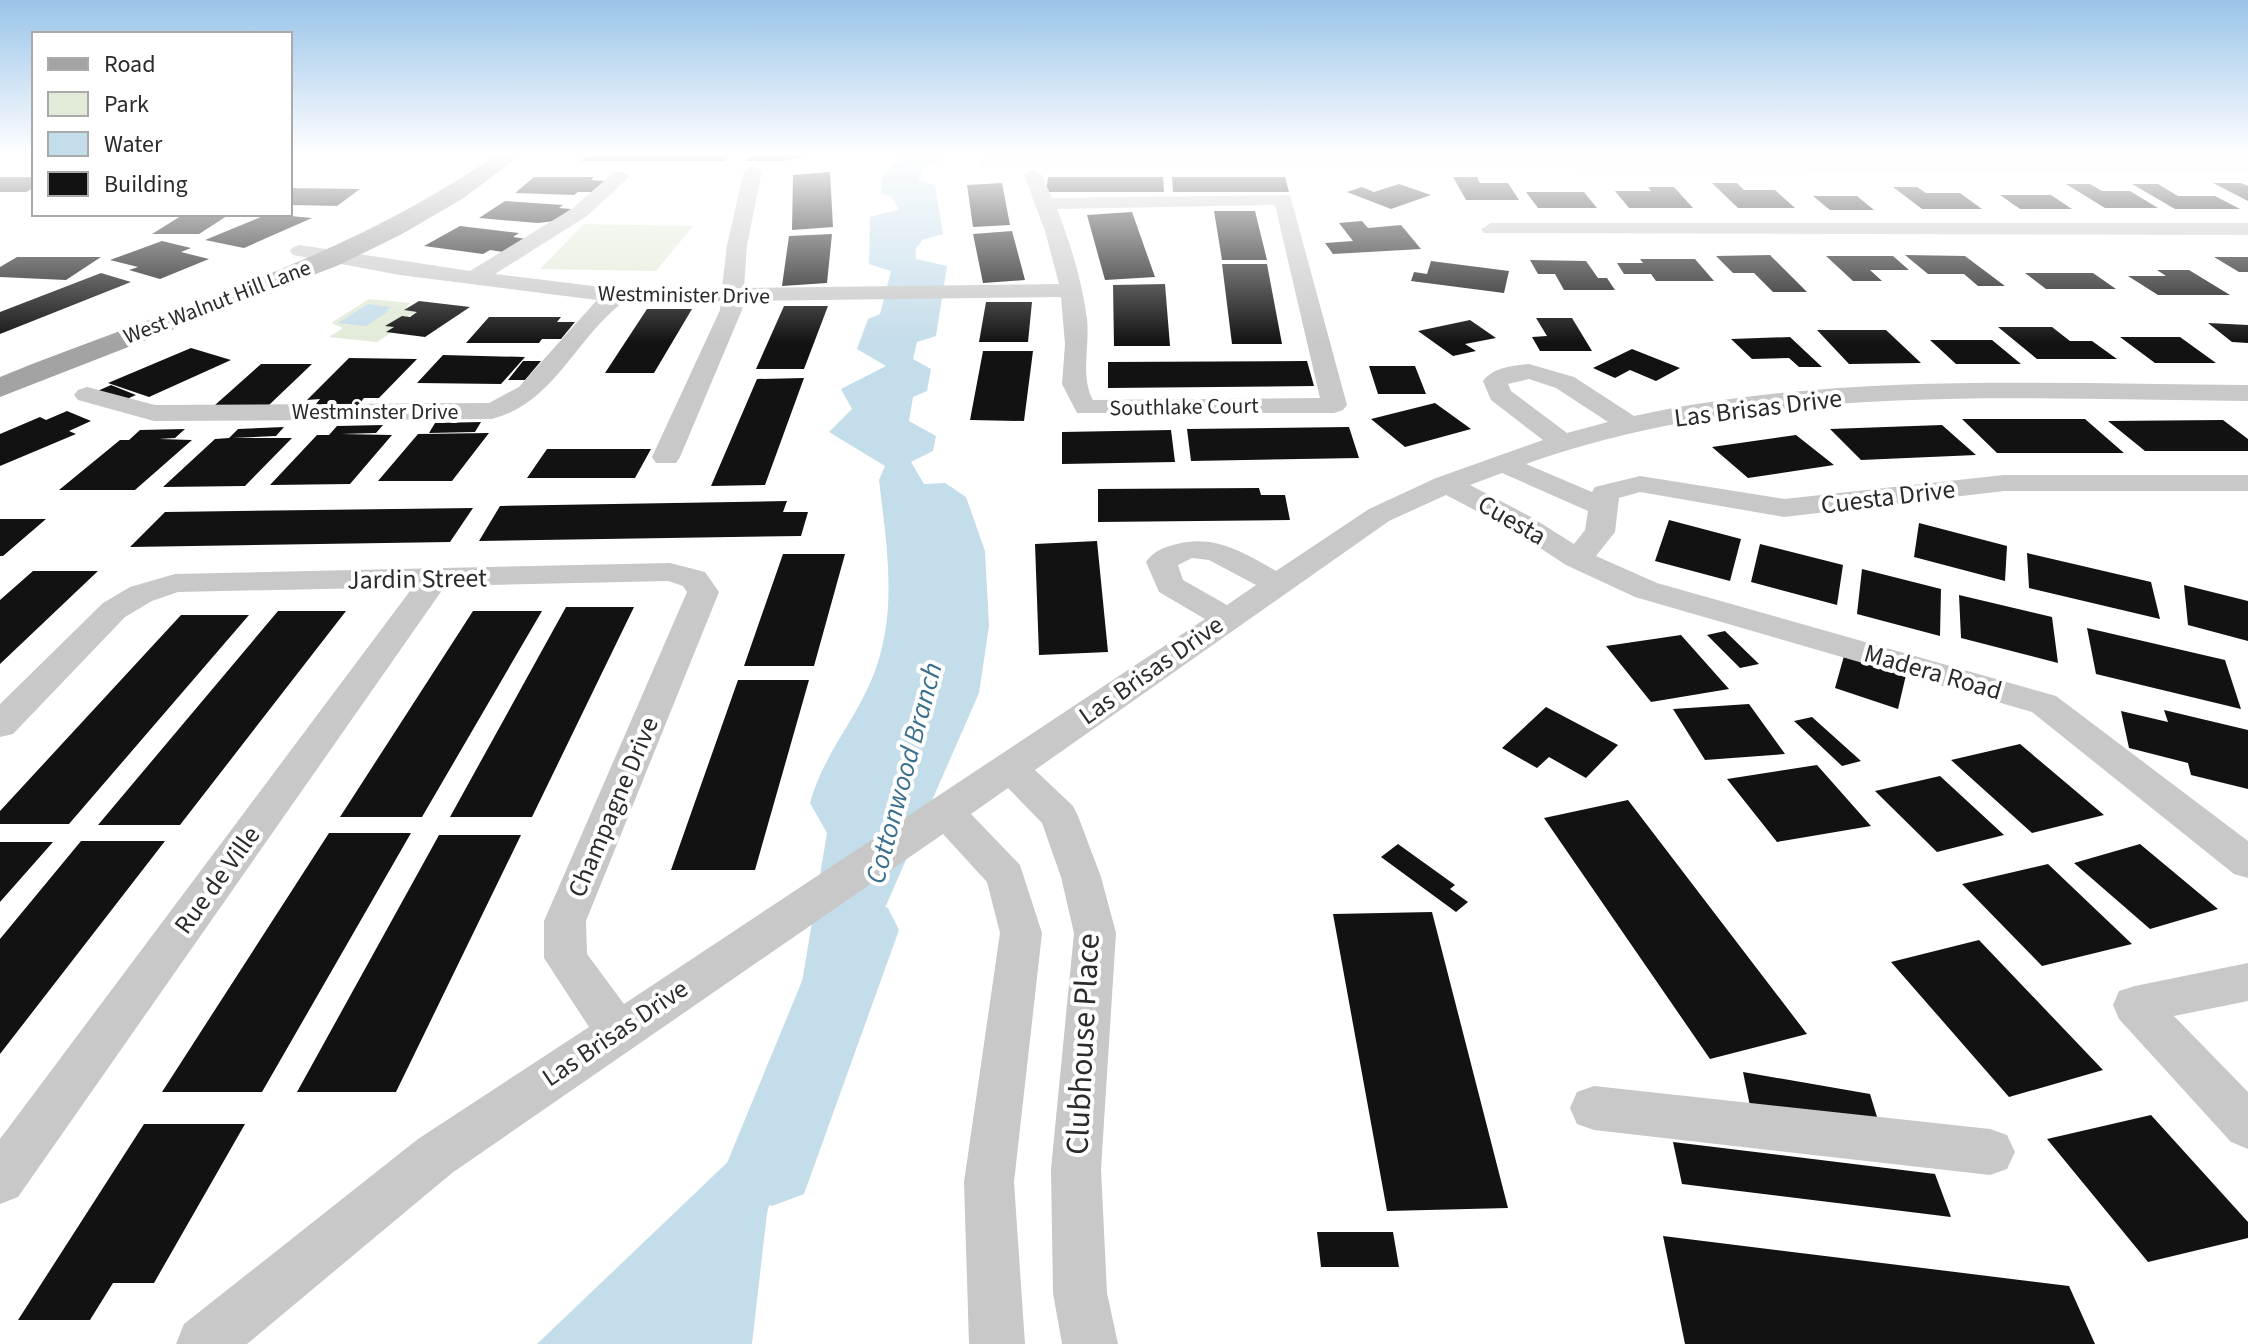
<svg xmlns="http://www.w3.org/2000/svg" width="2248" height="1344" font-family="'Source Sans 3',sans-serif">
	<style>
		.green { fill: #e2ead8 }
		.water { fill: #c4ddea }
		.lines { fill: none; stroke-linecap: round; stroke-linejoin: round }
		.river { fill: #c4ddea; fill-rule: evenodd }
		.building { fill: #121212 }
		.minor { fill: #c8c8c8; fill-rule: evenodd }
		.major { fill: #a3a3a3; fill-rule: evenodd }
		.labels { text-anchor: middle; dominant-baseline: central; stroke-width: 8; stroke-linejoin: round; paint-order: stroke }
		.far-street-label { font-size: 22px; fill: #2b2b2b; stroke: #fff }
		.street-label { font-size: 26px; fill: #2b2b2b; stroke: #fff }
		.water-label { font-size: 28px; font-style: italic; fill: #3a708d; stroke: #fff }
		.near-street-label { font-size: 32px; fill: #2b2b2b; stroke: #fff }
	</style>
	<rect width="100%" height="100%" fill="#fff"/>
	<path class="green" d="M984 155H2248V170L980 168Z
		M584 224 693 226 656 271 540 269Z
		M369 299 410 303 405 310 417 312C407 318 397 318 387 325L394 327 388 331 392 332 377 342 329 337 343 328 331 323Z"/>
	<path class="water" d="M950 155 949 157 898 166 901 175 935 185 943 234 915 242 916 259 947 266 936 336 917 342 913 359 931 369 927 391 913 397 909 421 936 436 933 451 911 462 924 484 945 483 966 497 985 551 989 626 979 693 874 933 815 1037 767 1213 752 1344H537L733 1157 801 988 827 833 810 803C822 758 853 723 871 681 899 616 887 548 879 480L885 466 829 432 852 409 841 389 886 366 857 349 868 319 880 314 891 271 869 264 870 217 904 208 902 198 881 194 882 178 902 156Z
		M368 304 391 307 386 310 389 311 366 326 338 323Z"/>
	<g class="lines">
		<path class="river" d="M901 155H947L942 162 926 166 917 182 939 217 912 254 899 257 886 254 880 246 903 216 883 182Z
			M861 899 888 908 899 930 804 1194 772 1206 740 1194 727 1163 823 930 834 908Z"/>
	</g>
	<path class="building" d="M587 155H730L725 161H581Z
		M751 155H805V156L784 161H746Z
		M830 172 833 227 792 230 793 175Z
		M0 177H34V188L26 192H0Z
		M534 177H594L591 180 605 181 594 192H578L574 195 515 193Z
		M1048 177H1163L1164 192H1046Z
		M1172 177H1285L1289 192H1173Z
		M1453 177H1477L1480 183H1508L1519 200H1466Z
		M1002 183 1010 225 973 227 967 185Z
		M1712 183H1737L1744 190H1775L1795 208H1738Z
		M2213 183H2241L2248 186V201Z
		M1399 184 1431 195 1391 209 1347 192 1362 187 1374 192Z
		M2066 184H2090L2102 191H2130L2158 208H2105Z
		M2132 184H2158L2178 196H2215L2240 209H2175Z
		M1648 187H1674L1693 208H1629L1615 191H1651Z
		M1893 187H1917L1926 193H1960L1982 209H1922Z
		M290 188 360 189 337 206 290 205Z
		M1526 192H1584L1597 208H1538Z
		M2000 195H2051L2072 209H2020Z
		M1813 196H1857L1874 210H1830Z
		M505 201 563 205 559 208 571 209 555 221 538 223 479 218Z
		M1214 211H1255L1267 260H1222Z
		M1132 212 1155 277 1105 280 1087 215Z
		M184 214H230L199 234H152Z
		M268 214 312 218 244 248 205 240Z
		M1362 221 1368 228 1401 225 1421 249 1333 254 1325 243 1353 241 1339 223Z
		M460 226 519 233 513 237 527 239 503 252 490 250 483 254 424 246Z
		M1012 231 1025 280 983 283 973 234Z
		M832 234 827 283 782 286 789 236Z
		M162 241 191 248 181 252 209 259 160 279 129 270 138 267 110 260Z
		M1770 255 1807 292H1773L1754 273H1733L1716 256Z
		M1905 255 1965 256 2005 286H1978L1964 274H1928Z
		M1826 256H1893L1909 270H1870L1882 281H1853Z
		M17 257H101L66 280 0 277V267Z
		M2214 257H2248V272H2239Z
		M1640 259H1695L1714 281H1656L1651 274H1624L1617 263H1643Z
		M1530 260 1586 261 1598 278H1607L1615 290H1564L1555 274H1538Z
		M1431 261 1509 271 1504 293 1411 281 1414 272 1427 274Z
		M1222 264H1267L1282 344H1232Z
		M2157 270H2189L2230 295H2158L2128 276H2166Z
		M101 273 131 282 0 334V312Z
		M2025 273H2093L2116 289H2046Z
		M1165 284 1170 346H1114L1113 285Z
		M419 301 470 307 425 337 386 332 394 327 385 326 402 316 410 317 417 312 404 310Z
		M986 302H1032L1028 342H979Z
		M784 306H828L804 369H756Z
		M647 309H692L654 373H605Z
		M489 317H561L557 322H575L561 339H542L539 343H466Z
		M1536 318H1572L1592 351H1540L1532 337 1547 336Z
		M1470 320 1496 338 1465 344 1476 351 1453 356 1418 331Z
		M2208 323 2248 325V343L2232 342Z
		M1998 327H2052L2070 341H2092L2117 359H2037Z
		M1817 330H1886L1921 363 1849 364Z
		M1790 337 1822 367H1799L1789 358 1752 359 1731 339Z
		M2120 337H2180L2216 363H2155Z
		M1930 340H1992L2021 364H1956Z
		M191 348 231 360 149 397 108 383Z
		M1632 349 1680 368 1656 381 1630 370 1615 378 1593 368Z
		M983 351H1033L1024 421 970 420Z
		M443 355 525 357 501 384 417 383Z
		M349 358 417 359 379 398H364L356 408 312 409 320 399 307 400Z
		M523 361H541L525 380H508Z
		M1307 361 1314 386 1108 388V362Z
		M261 364H312L269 405H215Z
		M1369 366H1415L1426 394H1378Z
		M804 378 765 485 711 486 757 379Z
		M111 385 136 395 118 403 93 393Z
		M1435 403 1471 429 1405 447 1371 419Z
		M67 411 91 421 69 431 76 434 0 466V434L40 417 46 420Z
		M1962 419H2085L2124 453H1997Z
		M2223 420 2248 439V451H2145L2108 421Z
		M481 422 475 432 429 433 435 423Z
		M383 425 376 433 341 434 392 435 350 484 270 485 317 435H329L337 426Z
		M1942 425 1976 455 1861 460 1830 429Z
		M284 427 276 436 232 438H292L245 486 163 487 215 439 229 438 238 429Z
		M1349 427 1359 458 1191 461 1187 429Z
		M185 429 175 438 159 439 192 440 135 490H59L120 440H129L140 430Z
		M1171 430 1175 462 1062 464V432Z
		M489 433 452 481H378L418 434Z
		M1796 435 1834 465 1748 478 1712 447Z
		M547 449H651L635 478H527Z
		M1259 488 1261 495H1285L1290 520 1098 522V489Z
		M787 501 783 512H808L801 536 479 541 500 506Z
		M473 508 450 542 130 547 165 512Z
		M0 519H46L3 556H0Z
		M1669 520 1741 539 1730 581 1655 561Z
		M1919 523 2007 546 2005 581 1914 557Z
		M1097 541 1108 652 1039 655 1035 544Z
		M1760 544 1843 565 1837 605 1751 582Z
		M2027 553 2151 582 2160 619 2029 588Z
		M783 554H845L814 666H744Z
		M1862 569 1941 589 1940 636 1857 614Z
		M33 571H98L0 664V600Z
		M2184 585 2248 601V641L2188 625Z
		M1959 595 2052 617 2058 663 1961 638Z
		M566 607H634L532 817H450Z
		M278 611H346L180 825H98Z
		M473 611H542L422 817H340Z
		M181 615H249L69 824H0V811Z
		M2087 628 2225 660 2241 709 2096 674Z
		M1725 631 1759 664 1740 668 1707 635Z
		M1681 635 1729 689 1651 702 1606 646Z
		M1844 656 1906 675 1898 709 1835 688Z
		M738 680H809L755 870H671Z
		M1749 704 1785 754 1705 760 1673 709Z
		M1546 707 1618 745 1586 778 1549 757 1537 768 1502 748Z
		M2164 710 2248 730V789L2191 775 2188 763 2129 748 2121 711 2168 722Z
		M1812 717 1861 761 1842 766 1794 721Z
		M2020 744 2104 815 2032 833 1951 760Z
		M1817 765 1871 826 1777 842 1727 779Z
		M1940 776 2004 835 1937 852 1875 791Z
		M1628 800 1807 1034 1710 1059 1544 818Z
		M329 833H411L262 1092H162Z
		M439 835H521L396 1092H297Z
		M81 841H165L0 1054V939Z
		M0 842H53L0 902Z
		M1398 844 1455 885 1450 889 1468 902 1456 912 1381 857Z
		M2140 844 2218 909 2150 929 2074 863Z
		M2048 864 2132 944 2042 966 1962 884Z
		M1432 912 1508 1208 1387 1211 1333 914Z
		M1979 940 2103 1070 2009 1097 1891 962Z
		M1743 1072 1870 1094 1881 1130 1750 1106Z
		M2151 1115 2248 1222V1238L2148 1262 2047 1139Z
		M144 1124H245L154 1283H113L90 1320H18Z
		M1673 1142 1935 1174 1951 1217 1682 1184Z
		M1317 1232H1393L1399 1267H1321Z
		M1663 1236 2069 1286 2095 1344H1685Z"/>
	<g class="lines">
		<path class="minor" d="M753 166 762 171 747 245 744 288 1059 284 1045 231 1024 175 1033 170 1042 175 1052 198 1290 195 1347 405 1343 410 1334 413H1077L1062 384 1065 344 1061 297 743 301 742 310 680 457 676 463H656L652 457 720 310 721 301 622 303C575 339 554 403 492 419L154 421 78 400 74 395 78 390 87 387 155 405 489 403 519 387 597 300 400 275 293 255 290 251 293 247 300 245 470 271 573 208 614 172 620 171 629 176 626 180 587 216 495 274 617 289 722 288 727 245 744 171ZM1275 205 1320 398 1093 400C1080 377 1090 346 1087 319 1082 281 1071 245 1057 209Z
			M1491 223H2248V235L1484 233 1481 229Z
			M1529 364 1574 377 1634 416C1835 372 2043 384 2248 385V401C2007 399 1757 382 1526 464L1592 492 1595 487 1640 476 1784 499 2004 475H2248V491H2004L1784 517 1640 492 1619 498 1615 532 1596 556 1657 583 2056 696 2248 841V878L2234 874 2032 712 1635 597 1566 565 1511 529 1446 495 1389 521 1035 770 1073 806 1078 816 1101 877 1116 933 1101 1169 1107 1293 1118 1344H1062L1053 1293 1051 1169 1074 933 1061 877 1042 823 1008 788 971 814 1020 865 1042 933 1014 1182 1025 1344H969L964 1182 1000 933 987 882 943 834 452 1173 247 1344H176L184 1324 418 1139 589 1027 544 958V921L687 592 683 586 668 581 445 586 18 1197 0 1204V1139L413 587 178 592 152 601 125 617 13 734 0 737V704L103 603 130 587 175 574 670 563 705 572 719 592 586 921 587 954 624 1004 1205 619 1159 592 1146 562C1153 551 1165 547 1177 544 1214 534 1245 553 1276 571L1369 509 1436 478 1543 440 1491 400 1483 381C1494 367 1513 366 1529 364ZM1529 379 1556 388 1608 422 1567 433 1511 391 1508 384ZM1502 473 1588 511 1585 530 1574 544 1531 517 1470 485ZM1192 558 1209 560 1256 585 1227 605 1183 580 1178 565Z
			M2248 963V1001L2174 1016 2248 1092V1149L2231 1142 2119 1019 2113 1005 2119 991 2135 986Z
			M1594 1086 1990 1129 2007 1135 2015 1152 2007 1169 1990 1175 1594 1130 1577 1124 1570 1108 1577 1092Z"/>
		<path class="major" d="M496 155H521L462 199 402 234 339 265 0 397V377C171 308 343 261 496 155Z"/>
	</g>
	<linearGradient id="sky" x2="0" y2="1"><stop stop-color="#99c4e9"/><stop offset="0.45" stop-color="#fff"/><stop offset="1" stop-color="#fff" stop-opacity="0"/></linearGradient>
	<rect width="2248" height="343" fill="url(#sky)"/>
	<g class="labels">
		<g class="far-street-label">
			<text transform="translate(684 295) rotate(1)">Westminister Drive</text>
			<text transform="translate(217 302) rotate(-21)">West Walnut Hill Lane</text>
			<text transform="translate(1184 407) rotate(-1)">Southlake Court</text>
			<text x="375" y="412">Westminster Drive</text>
		</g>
		<g class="street-label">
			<text transform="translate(1758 408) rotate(-7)">Las Brisas Drive</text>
			<text transform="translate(1888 497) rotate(-7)">Cuesta Drive</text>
			<text transform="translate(1512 520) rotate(30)">Cuesta</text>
			<text transform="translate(417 579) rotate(-1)">Jardin Street</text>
			<text transform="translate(1151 670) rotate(-35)">Las Brisas Drive</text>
			<text transform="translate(1933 672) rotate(16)">Madera Road</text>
			<text transform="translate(613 807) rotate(-67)">Champagne Drive</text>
			<text transform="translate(217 880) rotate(-54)">Rue de Ville</text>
			<text transform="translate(615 1033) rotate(-34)">Las Brisas Drive</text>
		</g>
		<g class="water-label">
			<text transform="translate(904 773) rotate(-75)">Cottonwood Branch</text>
		</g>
		<g class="near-street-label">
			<text transform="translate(1083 1044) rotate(-87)">Clubhouse Place</text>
		</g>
	</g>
	<rect x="32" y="32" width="260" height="184" fill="#ffffff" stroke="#aaaaaa" stroke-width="2"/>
	<rect x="48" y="58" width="40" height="12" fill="#a3a3a3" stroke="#aaaaaa" stroke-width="2"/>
	<text x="104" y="72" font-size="24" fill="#2b2b2b">Road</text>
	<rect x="48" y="92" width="40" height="24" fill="#e2ead8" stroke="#aaaaaa" stroke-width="2"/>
	<text x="104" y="112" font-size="24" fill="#2b2b2b">Park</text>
	<rect x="48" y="132" width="40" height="24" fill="#c4ddea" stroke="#aaaaaa" stroke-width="2"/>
	<text x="104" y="152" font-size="24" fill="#2b2b2b">Water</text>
	<rect x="48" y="172" width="40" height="24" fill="#121212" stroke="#aaaaaa" stroke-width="2"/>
	<text x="104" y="192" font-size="24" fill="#2b2b2b">Building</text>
</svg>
